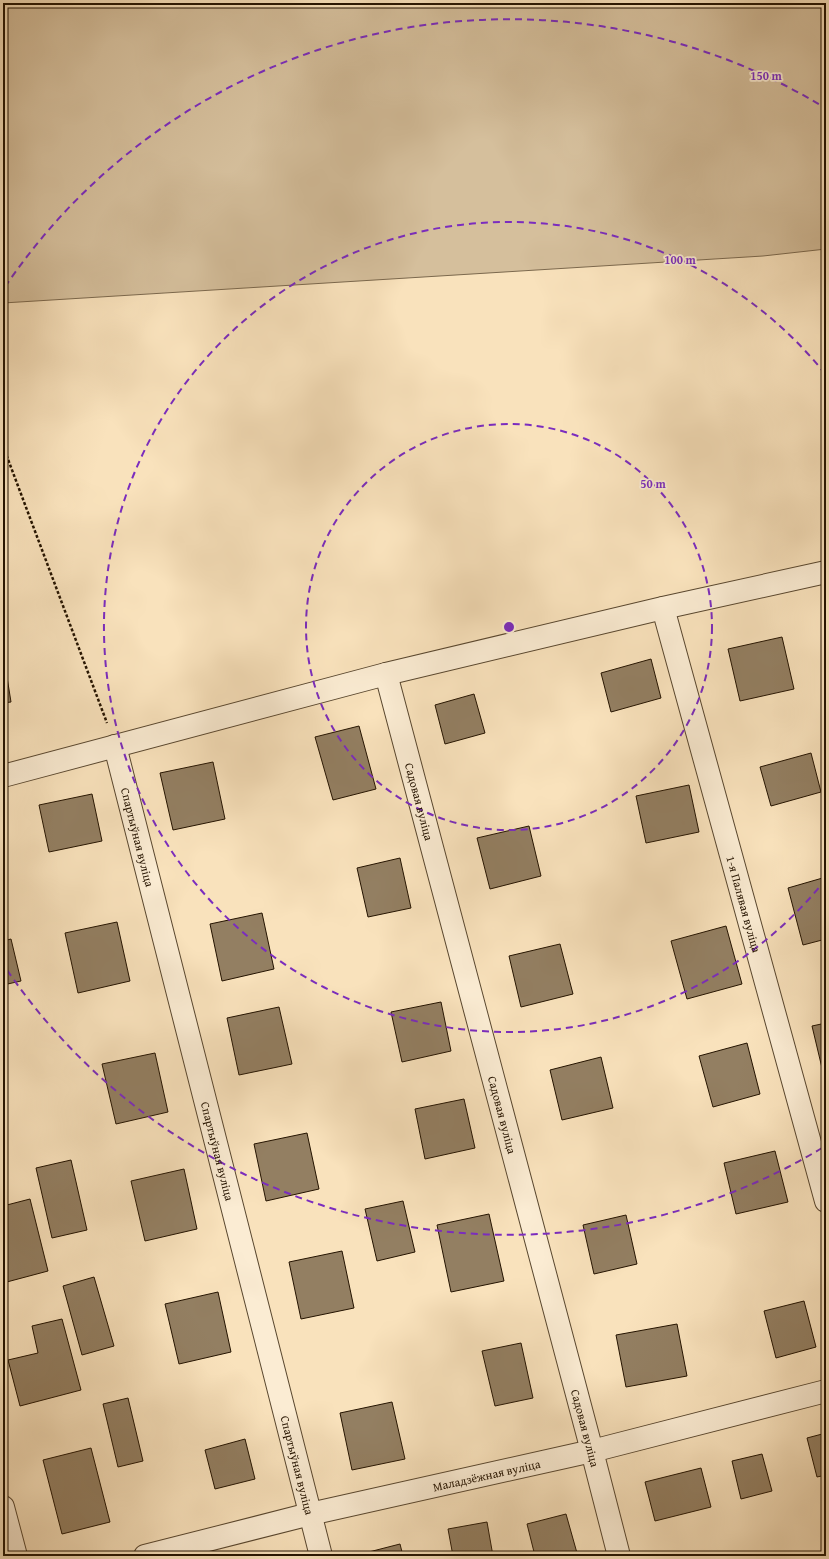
<svg xmlns="http://www.w3.org/2000/svg" width="829" height="1559" font-family="'Gentium Book Plus',serif">
	<style>
		.green { fill: #d5bf9c; stroke: #7c694e }
		.building { fill: #937f62; stroke: #241300 }
		.lines { fill: none; stroke-linecap: round; stroke-linejoin: round }
		.minor-casing { stroke: #59472f; stroke-width: 24 }
		.path { stroke: #241300; stroke-width: 2.5; stroke-dasharray: 3 2; stroke-linecap: butt }
		.minor { stroke: #fbecd3; stroke-width: 22 }
		.ring { fill: none; stroke: #7b2cbf; stroke-width: 2; stroke-dasharray: 7 5 }
		.labels { text-anchor: middle; dominant-baseline: central; stroke-width: 3.5; stroke-linejoin: round; paint-order: stroke }
		.street-label { font-size: 12px; fill: #241300; stroke: #fbecd3 }
		.centre { fill: #7b2cbf; stroke: #fbecd3; stroke-width: 2 }
		.ring-label { font-size: 12px; text-anchor: middle; font-weight: bold; fill: #7b2cbf; stroke: #fbecd3; stroke-width: 3.5; stroke-linejoin: round; paint-order: stroke }
	</style>
	<rect width="100%" height="100%" fill="#f9e2bc"/>
	<filter id="stains"><feTurbulence type="fractalNoise" baseFrequency=".005" numOctaves="4"/><feColorMatrix values="0 0 0 0 .2 0 0 0 0 .09 0 0 0 0 .02 0 0 0 .5 -.17"/></filter>
	<radialGradient id="worn" r=".72"><stop offset=".6" stop-color="#630" stop-opacity="0"/><stop offset="1" stop-color="#630" stop-opacity=".3"/></radialGradient>
	<path class="green" d="M3 3H826V249L763 256 3 303Z"/>
	<path class="building" d="M782 637 794 689 740 701 728 649Z
		M651 659 661 698 611 712 601 673Z
		M6 671 11 702 3 703V672Z
		M474 694 485 733 445 744 435 705Z
		M359 726 376 789 333 800 315 737Z
		M811 753 821 792 771 806 760 767Z
		M213 762 225 819 173 830 160 773Z
		M689 785 699 832 646 843 636 796Z
		M92 794 102 841 49 852 39 805Z
		M529 826 541 876 490 889 477 838Z
		M400 858 411 908 368 917 357 868Z
		M826 877V939L803 945 788 888Z
		M262 913 274 969 222 981 210 924Z
		M117 922 130 981 78 993 65 933Z
		M726 926 742 984 687 999 671 941Z
		M11 939 21 981 3 985V941Z
		M560 944 573 994 521 1007 509 956Z
		M826 996V1014L822 997Z
		M441 1002 451 1051 402 1062 391 1012Z
		M279 1007 292 1064 239 1075 227 1018Z
		M826 1023V1067L822 1068 812 1026Z
		M747 1043 760 1094 713 1107 699 1056Z
		M155 1053 168 1112 116 1124 102 1064Z
		M601 1057 613 1108 562 1120 550 1070Z
		M464 1099 475 1148 425 1159 415 1109Z
		M307 1133 319 1189 266 1201 254 1144Z
		M3 1138 7 1155 3 1156Z
		M775 1151 788 1202 736 1214 724 1163Z
		M71 1160 87 1230 52 1238 36 1168Z
		M184 1169 197 1229 145 1241 131 1181Z
		M30 1199 48 1271 3 1283V1233H6L3 1223V1206Z
		M403 1201 415 1252 377 1261 365 1209Z
		M489 1214 504 1281 451 1292 437 1225Z
		M626 1215 637 1264 594 1274 583 1225Z
		M342 1251 354 1308 301 1319 289 1262Z
		M94 1277 114 1346 82 1355 63 1286Z
		M218 1292 231 1352 179 1364 165 1304Z
		M804 1301 816 1347 776 1358 764 1311Z
		M62 1319 81 1390 20 1406 8 1360 38 1353 32 1326Z
		M677 1324 687 1376 626 1387 616 1335Z
		M521 1343 533 1398 495 1406 482 1351Z
		M128 1398 143 1461 118 1467 103 1404Z
		M392 1402 405 1459 352 1470 340 1413Z
		M826 1433V1475L817 1477 807 1438Z
		M245 1439 255 1479 215 1489 205 1450Z
		M91 1448 110 1522 62 1534 43 1460Z
		M762 1454 772 1491 741 1499 732 1461Z
		M701 1468 711 1507 655 1521 645 1482Z
		M566 1514 577 1553 566 1556H535L527 1524Z
		M487 1522 493 1556H453L448 1529Z
		M400 1544 403 1556H361V1554Z"/>
	<g class="lines">
		<g class="minor-casing">
			<g id="minor">
				<path id="s1" d="M663 608 826 1201"/>
				<path id="s2" d="M386 674 592 1451 619 1556"/>
				<path id="s3" d="M115 746 321 1556"/>
				<path d="M3 776 386 674 663 608 826 572"/>
				<path d="M3 1507 16 1556"/>
				<path id="s4" d="M145 1556 310 1514 592 1451 826 1391"/>
			</g>
		</g>
		<path class="path" d="M3 446 107 723"/>
		<use href="#minor" class="minor"/>
	</g>
	<g class="ring">
		<circle cx="509" cy="627" r="203"/>
		<path d="M826 879A405 405 0 1 1 826 375"/>
		<path d="M822 1148A608 608 0 0 1 5 967M5 287A608 608 0 0 1 822 106"/>
	</g>
	<g class="labels">
		<g class="street-label">
			<text stroke="none"><textPath href="#s2" startOffset="132">Садовая вуліца</textPath></text>
			<text stroke="none"><textPath href="#s3" startOffset="94">Спартыўная вуліца</textPath></text>
			<text stroke="none"><textPath href="#s1" startOffset="307">1-я Палявая вуліца</textPath></text>
			<text stroke="none"><textPath href="#s2" startOffset="456">Садовая вуліца</textPath></text>
			<text stroke="none"><textPath href="#s3" startOffset="418">Спартыўная вуліца</textPath></text>
			<text stroke="none"><textPath href="#s2" startOffset="780">Садовая вуліца</textPath></text>
			<text stroke="none"><textPath href="#s3" startOffset="742">Спартыўная вуліца</textPath></text>
			<text stroke="none"><textPath href="#s4" startOffset="351">Маладзёжная вуліца</textPath></text>
		</g>
	</g>
	<circle cx="509" cy="627" r="6" class="centre"/>
	<g class="ring-label">
		<text x="766" y="80">150 m</text>
		<text x="680" y="264">100 m</text>
		<text x="653" y="488">50 m</text>
	</g>
	<rect width="829" height="1559" fill="none" stroke="#f9e2bc" stroke-width="16"/>
	<rect x="4" y="4" width="821" height="1551" fill="none" stroke="#241300" stroke-width="2"/>
	<rect x="8" y="8" width="813" height="1543" fill="none" stroke="#241300"/>
	<rect width="100%" height="100%" filter="url(#stains)"/>
	<rect width="100%" height="100%" fill="url(#worn)"/>
</svg>
